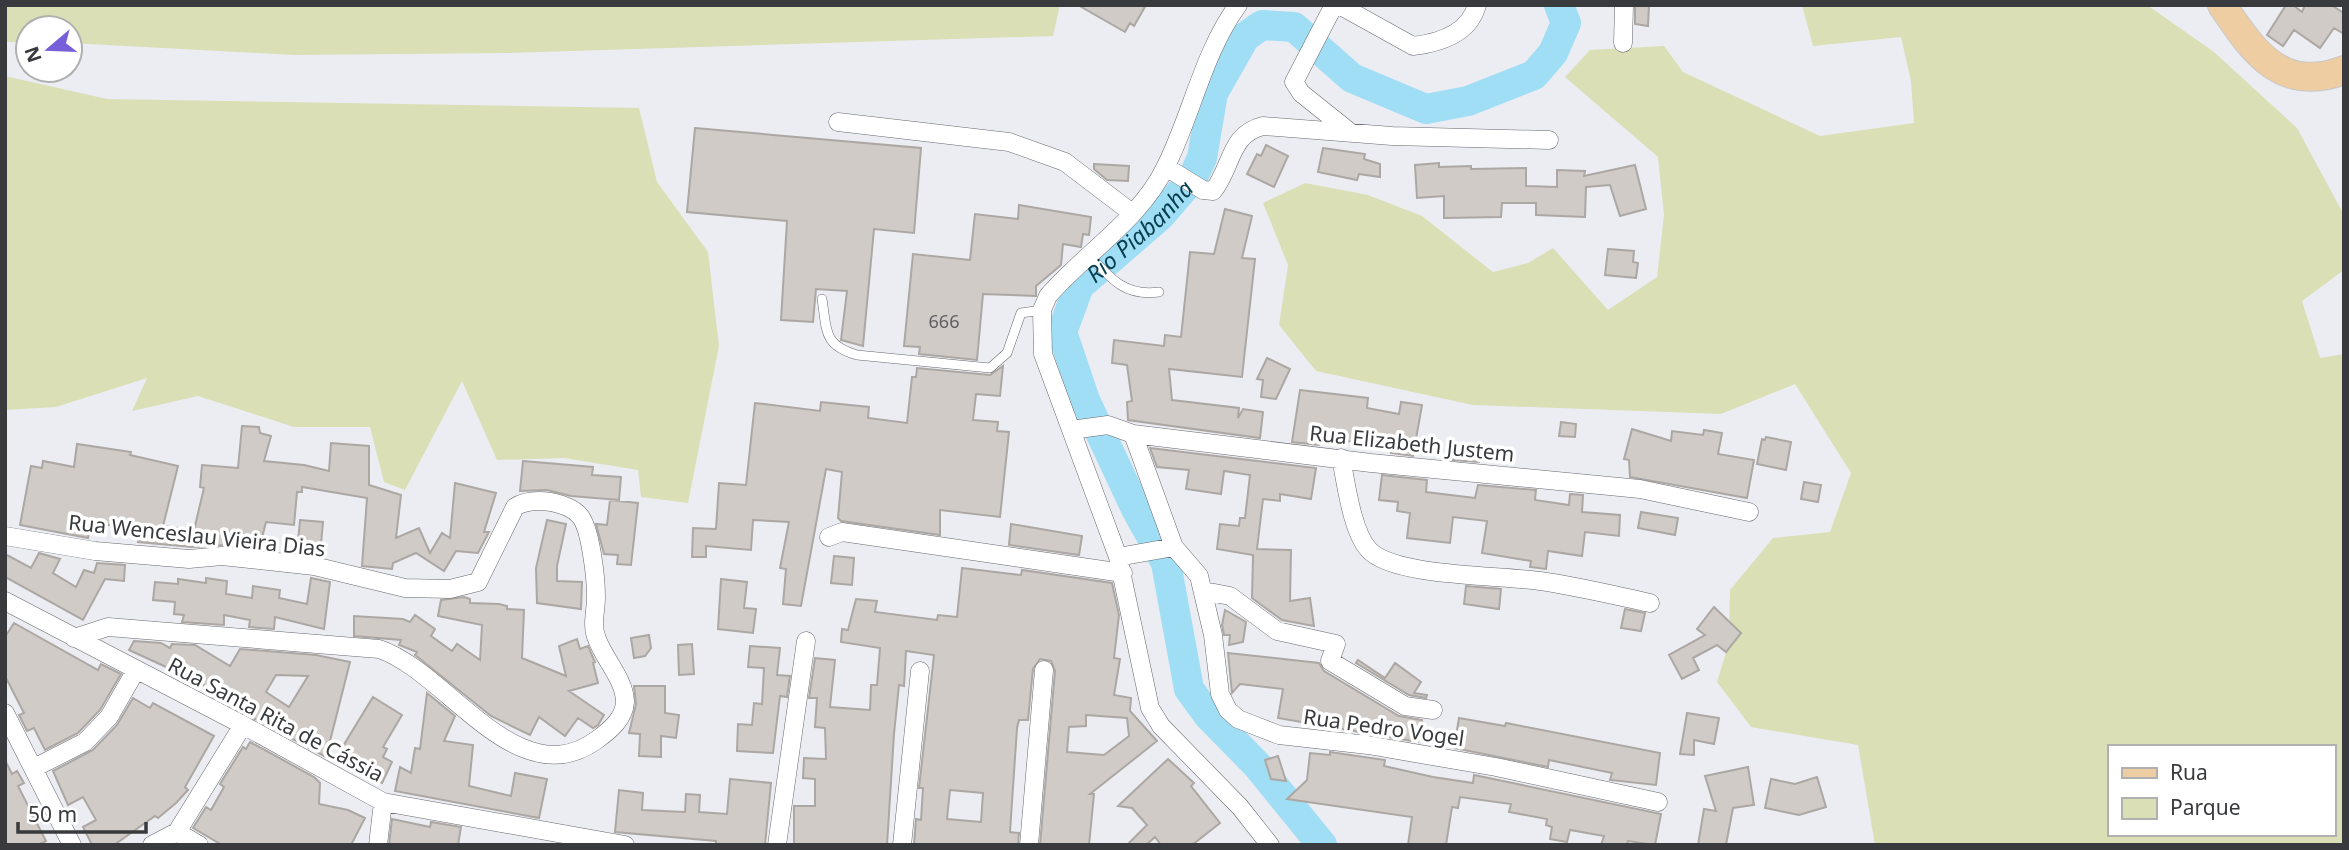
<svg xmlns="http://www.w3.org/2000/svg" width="2349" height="850" font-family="'Noto Sans',sans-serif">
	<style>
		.green { fill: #dbdfb6; fill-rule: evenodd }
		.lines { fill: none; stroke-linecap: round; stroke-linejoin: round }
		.river { stroke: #a0def5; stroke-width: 30 }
		.building { fill: #d0cbc7; stroke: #aca7a3; stroke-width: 2; fill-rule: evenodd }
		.service-casing { stroke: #67696e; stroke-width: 10 }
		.minor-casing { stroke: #67696e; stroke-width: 19 }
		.primary-casing { stroke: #c8c8c9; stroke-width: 30 }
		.service { stroke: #fff; stroke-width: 9 }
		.minor { stroke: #fff; stroke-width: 18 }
		.primary { stroke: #efcda2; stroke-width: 28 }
		.labels { text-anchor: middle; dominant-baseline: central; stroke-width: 7; stroke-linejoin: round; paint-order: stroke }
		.number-label { font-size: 18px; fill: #5f5e60 }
		.street-label { font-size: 21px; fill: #393a3d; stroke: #fff }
		.water-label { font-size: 23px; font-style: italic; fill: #063f4f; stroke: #fff }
	</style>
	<rect width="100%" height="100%" fill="#ebedf3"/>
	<path class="green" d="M5 5H1060L1053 36 507 53 294 55 70 43V28H28V42H5Z
		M1802 5H2147L2214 52 2297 128 2344 215V270L2302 301 2320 358 2344 354V845H1875L1858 745 1751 727 1717 682 1729 643 1730 590 1773 538 1830 532 1851 473 1795 384 1721 414 1473 405 1316 371 1279 325 1288 265 1263 203 1305 183 1368 195 1422 216 1493 272 1528 263 1553 248 1608 310 1657 277 1664 215 1658 157 1565 77 1590 50 1664 46 1683 72 1820 136 1914 123 1911 81 1901 37 1813 46ZM2109 747H2333V834H2109Z
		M5 76 107 99 639 108 657 182 708 252 719 346 688 503 641 497 638 470 564 458 497 460 462 381 405 490 384 482 370 427H294L198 396 132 411 147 378 56 407 5 410Z"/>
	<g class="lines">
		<path class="river" id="s1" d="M1322 845 1257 765 1208 715 1189 689 1166 563 1136 509 1085 400 1062 332 1079 286 1160 216 1192 179 1202 158 1213 93 1245 37 1262 25 1294 27 1352 78 1426 109 1468 101 1534 75 1553 53 1566 23 1559 5"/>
	</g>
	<path class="building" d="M1078 5H1146L1134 26 1130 23 1125 32Z
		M1635 5H1649L1648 26 1635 24Z
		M2286 5H2293L2302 12 2305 5H2331L2344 13V34L2334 28 2320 48 2294 30 2283 46 2267 35Z
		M695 128 921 148 914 233 874 229 863 346 841 340 847 291 816 289 813 322 781 320 787 221 687 212Z
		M1266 145 1288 156 1274 187 1247 174 1257 154 1261 156Z
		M1323 148 1365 154 1364 159 1380 164V177L1359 174 1357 180 1318 172Z
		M1439 163V167L1471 166V169L1526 168V186L1557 187V170L1585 171 1584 176 1635 165 1646 209 1620 216 1610 185 1586 187 1585 217 1536 215V203H1502L1501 217 1444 218V196L1417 198 1415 165Z
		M1094 164 1129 166 1128 181 1107 180 1094 169Z
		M1019 205 1091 217 1089 235 1083 234 1081 247 1063 244 1061 265 1036 286V296L983 294 977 360 919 354 920 347 904 346 913 254 970 260 975 214 1018 219Z
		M1225 209 1252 216 1242 258 1255 259 1242 377 1169 369 1172 400 1239 408 1238 418 1243 409 1263 412 1260 438 1128 420 1127 402 1132 401 1127 365 1112 363 1114 340 1164 346 1165 335 1181 337 1190 252 1214 254Z
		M1608 249 1634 251 1633 262 1638 263 1636 278 1605 275Z
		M1267 358 1290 369 1276 399 1261 397 1263 380 1257 379Z
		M1003 366 1000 396 976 394 973 420 998 422 997 431 1009 432 1000 517 940 510V535L841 521 838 518 842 472 826 469 801 606 783 604 786 569 780 568 789 522 753 520 751 550 706 546V557H692L693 528 716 529 719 483 746 485 755 403 820 411 821 402 869 407 868 418 907 423 912 377H916L917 368 990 375Z
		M1300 390 1368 398 1367 408 1399 414 1401 402 1422 405 1413 456 1391 453 1392 444 1363 438 1362 443 1324 438 1319 445 1292 442Z
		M1561 422 1576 424 1575 437 1559 436Z
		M242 426 259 427 260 433 271 436 264 461 304 465 329 471 331 443 369 446V485L401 495 396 538 419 528 430 553 442 533 450 538 455 483 496 493 484 532H489L478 553 456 551 444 571 416 553 393 563 392 569 362 566 367 498 302 487V492H297L294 525 266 522 262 538 235 532 227 545 192 547 138 542 140 527 91 524 88 538 20 525 31 466 42 468 43 461 74 467 77 444 131 452 130 455 178 466 163 526 194 530 204 488 200 487 202 465 238 468Z
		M1632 429 1671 441 1672 431 1703 435 1704 430 1722 433 1718 454 1754 460 1747 498 1630 477 1629 460 1624 459Z
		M1766 437 1791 442 1786 470 1757 464 1762 439 1765 440Z
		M1455 447 1480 450 1479 462 1453 460Z
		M1150 448 1316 468 1311 499 1280 494V501L1263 499 1257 549 1291 550 1290 601 1310 598 1314 626 1282 620 1252 598 1253 555 1217 549 1220 524 1239 526 1240 518H1245L1250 475 1224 471 1221 494 1186 489 1189 470 1157 467Z
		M523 461 593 467 592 475 621 477 619 500 571 496 547 490 520 491Z
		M1382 475 1427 480 1426 492 1475 498 1478 485 1536 490 1535 500 1569 505 1570 494 1583 495 1582 512 1620 515 1619 536 1585 532 1582 556 1548 551 1546 569 1530 567 1531 561 1482 553 1487 521 1453 517 1450 543 1407 538 1410 513 1397 511 1398 502 1379 500Z
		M1804 482 1821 485 1818 502 1801 499Z
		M610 500 638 503 631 565 617 564 618 555 604 554 596 524 607 525Z
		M1641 512 1678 518 1675 535 1638 528Z
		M300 520 323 522 320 555 297 553Z
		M547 520 566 524 557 566V581L582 582 581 609 537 603 536 568Z
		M1011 524 1082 536 1079 555 1009 545Z
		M39 553 60 559 53 573 76 587 84 570 94 573 97 563 125 565 124 581 105 579 83 620 5 577V554L31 568Z
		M834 556 854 558 852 585 831 583Z
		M962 568 1021 575 1022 570 1112 583 1119 615 1114 658 1120 659 1114 695 1131 698 1130 711 1157 741 1090 794H1094L1089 845H1040L1055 671 1051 661 1040 659 1033 669 1028 720H1019L1017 728 1010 832 1019 833 1018 845H914L916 819 921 820 923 788H919L934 655 906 651 904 686 899 685 894 734 887 845H794V806H815V779L803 778 804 758 826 759 825 728 815 727 817 698H809L815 658 835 660 830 707 870 710 871 685H877L880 648 841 642 842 629 848 630 856 599 877 601 875 612 937 620 938 615 957 617ZM1086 715 1127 718 1129 736 1104 755 1067 752 1069 727 1086 726ZM950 790 983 793 981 822 947 819Z
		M206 578 227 581 226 594 252 598 253 586 280 590 279 598 307 604 311 578 330 582 324 629 275 617 274 629 249 627 250 620 224 615V625L182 622 184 615 174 614 175 602 153 600 155 582 178 584V579L206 583Z
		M721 579 747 582 744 608 756 609 753 633 718 629Z
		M1466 586 1501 589 1499 609 1464 604Z
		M464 597 470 599V603L499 604 507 606V609L524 610 522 658 566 676 559 646 577 639 580 649 588 646 595 662 593 663 598 683 569 691 604 715 598 725 593 728 578 718 565 736 539 717 530 735 491 716 415 655 417 652 399 645 401 640 354 636V616L403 619 410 622 415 615 435 629 431 636 452 651 457 644 480 660 482 625 438 616 441 600Z
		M1714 607 1741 633 1726 652 1717 645 1693 658 1699 670 1682 679 1669 655 1705 635 1697 629Z
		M1625 609 1645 613 1641 631 1621 628Z
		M1225 610 1246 622 1243 642 1229 645 1230 635H1224L1222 625Z
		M14 623 98 670 101 664 121 674 100 710 78 733 45 750 34 728 27 731 19 715 24 713 5 676V637Z
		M649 635 651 648 645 656 634 658 631 638Z
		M134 641 161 643 170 648 172 644 195 645 230 666 240 649 316 655 350 662 326 757 214 697 216 692 188 677 129 650ZM276 675 308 676 289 707 266 692Z
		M692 644 694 674 679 675 678 645Z
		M750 646 780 648 777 675 790 676 787 697 780 696 773 753 737 751 738 724 752 725 754 703 762 704 764 668 748 667Z
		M1228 653 1319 663 1324 671 1399 716 1422 720 1418 742 1278 718 1283 689 1240 684 1232 693Z
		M1358 660 1385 678 1395 663 1421 682 1414 693 1427 695 1426 698 1409 695 1356 663Z
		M634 686H665V713L679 715 676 738 661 736V757L639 756 640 734 629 733 636 704Z
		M427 693 455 716 444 741 473 745 469 786 511 796 515 773 547 779 539 818 395 791 400 767 411 773 415 748 420 749Z
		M373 697 402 715 383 747 387 749 383 757 392 762 382 783 337 756Z
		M133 698 150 708 153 703 214 736 185 787 188 790 176 803 158 818 155 816 114 845H92L83 827 96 820 83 797 68 805 53 771 93 750 117 725Z
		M1687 713 1719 718 1714 744 1694 740V755L1680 754Z
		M1459 718 1505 726 1506 723 1660 753 1656 785 1610 780 1612 773 1549 760 1548 767 1454 748Z
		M250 742 314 777 320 783 319 804 348 810 365 818 351 845H222L193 828 206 807 211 810 224 787 220 784 243 747 246 749Z
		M1330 752 1385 760 1384 766 1433 777 1473 783 1474 775 1661 814 1655 845 1628 841 1627 845H1601L1604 836 1570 830 1567 842 1550 839 1552 827 1546 825 1547 819 1509 812 1511 804 1460 797 1458 808 1452 807 1446 845H1408L1412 817 1287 799 1307 780 1310 753 1330 755Z
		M1278 756 1286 781 1271 779 1265 760Z
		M1168 759 1194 783 1191 786 1220 823 1192 845H1161L1155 837 1146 845H1127L1147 825 1132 808 1118 806Z
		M5 760 12 774 17 771 24 783 18 786 46 841 38 845H5Z
		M1748 767 1754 805 1733 808 1726 845H1698L1704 809 1716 811 1705 776Z
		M1817 777 1826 807 1799 815 1765 808 1771 779 1795 784Z
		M730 779 771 783 765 845 716 844V841L615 832 619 790 643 793 642 810 685 812 686 794 700 795 699 812 727 814Z
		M392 819 430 827 431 822 461 827 458 845H389Z"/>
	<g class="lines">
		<g class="service-casing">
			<path id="service" d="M1089 255C1110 278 1125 297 1159 292
				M822 299C827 331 823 345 857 355L990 368 1007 353 1021 313 1042 310"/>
		</g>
		<g class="minor-casing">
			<path id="minor" d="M1238 5C1203 53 1192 114 1166 166 1141 219 1085 253 1048 296L1042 310 1043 354 1118 557 1150 708 1161 726 1240 807 1270 845
				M1334 5 1294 82 1301 93 1351 133
				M1339 5 1413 46C1439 43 1469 34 1477 5
				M1623 43 1624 5
				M838 122 1009 142 1065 162 1132 213
				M1166 167 1203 190 1213 191C1232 168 1229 134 1263 126L1392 136 1549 140
				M1071 430 1108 425 1133 434 1371 463 1640 489 1749 512
				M1133 434 1174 547 1199 576 1213 635 1220 694 1228 710 1238 719 1279 735 1368 745 1496 767 1658 802
				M1341 458C1346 483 1352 532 1369 550 1394 577 1501 575 1540 581 1576 586 1613 595 1650 603
				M5 536 95 551 189 559 222 556 314 566 405 588 450 589 478 582 515 507C526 500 538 500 551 502 561 504 572 507 579 515 591 527 596 580 596 597 596 612 591 625 597 639 604 659 625 680 625 702 624 719 610 730 598 739 518 799 447 671 379 649L108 627 74 638
				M829 537 842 532 1123 573
				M1118 557 1174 547
				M1204 591 1230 596 1277 631 1336 644 1330 661 1405 706 1433 710
				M5 601 243 725 383 802 625 845
				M5 713 72 845
				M34 768 85 742 109 717 136 670
				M177 832 199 845
				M152 845 177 832 243 725
				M378 845 383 802
				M777 845 806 641
				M902 845 920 671
				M1029 845 1044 670"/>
		</g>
		<g class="primary-casing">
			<path id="primary" d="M2222 5C2253 51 2281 94 2344 70"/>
		</g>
		<use href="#service" class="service"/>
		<use href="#minor" class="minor"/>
		<use href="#primary" class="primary"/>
	</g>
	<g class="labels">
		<g class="number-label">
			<text x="944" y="321">666</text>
		</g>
		<g class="street-label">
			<text transform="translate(1412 443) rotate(6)">Rua Elizabeth Justem</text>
			<text transform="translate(197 535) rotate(6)">Rua Wenceslau Vieira Dias</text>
			<text transform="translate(276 719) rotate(28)">Rua Santa Rita de Cássia</text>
			<text transform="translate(1384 727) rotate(8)">Rua Pedro Vogel</text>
		</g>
		<g class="water-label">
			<text stroke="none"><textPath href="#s1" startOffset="718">Rio Piabanha</textPath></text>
		</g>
	</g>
	<rect width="2349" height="850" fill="none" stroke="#393a3d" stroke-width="14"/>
	<rect x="2108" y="745" width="228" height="91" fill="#ffffff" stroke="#b0b0b1" stroke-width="2"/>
	<rect x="2122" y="768" width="35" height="10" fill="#efcda2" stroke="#b0b0b1" stroke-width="2"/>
	<text x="2170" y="780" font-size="21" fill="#393a3d">Rua</text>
	<rect x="2122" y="798" width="35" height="21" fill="#dbdfb6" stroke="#b0b0b1" stroke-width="2"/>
	<text x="2170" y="815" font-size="21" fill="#393a3d">Parque</text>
	<g transform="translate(49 49) rotate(251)"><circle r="33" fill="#ffffff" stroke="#b0b0b1" stroke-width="2"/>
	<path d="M0-5L12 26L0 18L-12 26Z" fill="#785fda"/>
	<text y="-10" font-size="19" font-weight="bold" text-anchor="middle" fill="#393a3d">N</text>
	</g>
	<path d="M18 822v10h128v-10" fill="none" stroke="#393a3d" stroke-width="3.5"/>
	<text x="28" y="822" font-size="21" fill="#393a3d" stroke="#ffffff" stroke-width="5" paint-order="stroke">50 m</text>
</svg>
